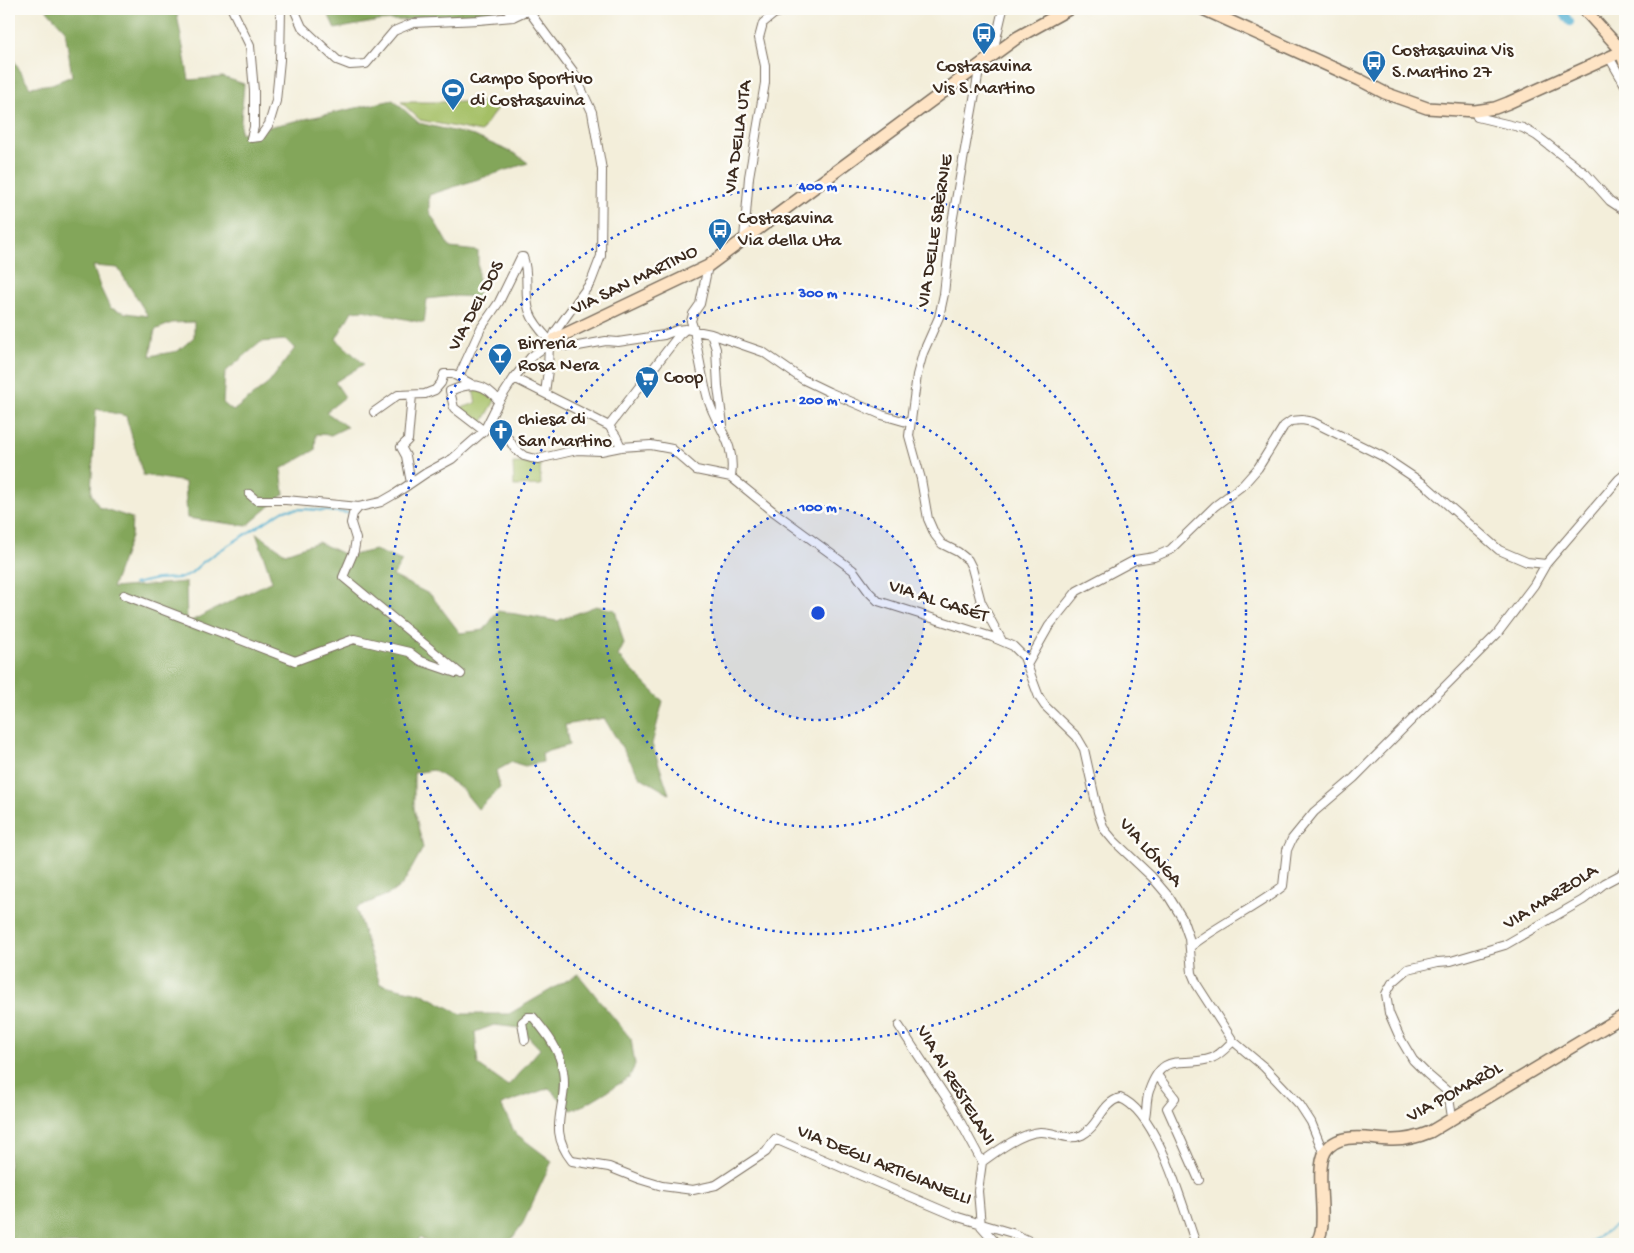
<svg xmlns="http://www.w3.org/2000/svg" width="1634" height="1253" font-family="'Gochi Hand',sans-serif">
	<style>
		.green { fill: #a4bf65; stroke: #707442 }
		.forest { fill: #83a65a; stroke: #5f683c; fill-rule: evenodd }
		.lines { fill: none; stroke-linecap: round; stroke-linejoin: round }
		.stream { stroke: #53b0d1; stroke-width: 2 }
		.canal { stroke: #53b0d1; stroke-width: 8 }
		.street-casing { stroke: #7b6f60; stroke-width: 10 }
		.secondary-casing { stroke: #7b6f60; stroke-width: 14 }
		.street { stroke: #fff; stroke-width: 8 }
		.secondary { stroke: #fee4c5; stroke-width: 11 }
		.ring { fill: none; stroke: #1d4ed8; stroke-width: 2.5; stroke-dasharray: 2.5 5 }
		.labels { text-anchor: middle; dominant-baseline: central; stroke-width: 5; stroke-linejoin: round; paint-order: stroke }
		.poi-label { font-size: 19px; fill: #3b2a1e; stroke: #fdfcf7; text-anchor: start }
		.street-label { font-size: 19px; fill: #3b2a1e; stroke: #fdfcf7 }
		.centre { fill: #1d4ed8; stroke: #fdfcf7; stroke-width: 2.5 }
		.ring-label { font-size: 15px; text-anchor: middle; font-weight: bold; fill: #1d4ed8; stroke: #fdfcf7; stroke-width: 5; stroke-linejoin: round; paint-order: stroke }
	</style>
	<rect width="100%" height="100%" fill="#fdfcf7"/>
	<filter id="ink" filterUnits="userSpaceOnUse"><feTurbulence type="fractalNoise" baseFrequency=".02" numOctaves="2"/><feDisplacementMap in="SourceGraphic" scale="10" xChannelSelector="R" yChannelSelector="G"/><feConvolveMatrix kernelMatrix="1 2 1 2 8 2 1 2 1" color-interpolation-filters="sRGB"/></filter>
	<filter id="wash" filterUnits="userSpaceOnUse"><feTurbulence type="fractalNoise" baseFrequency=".0096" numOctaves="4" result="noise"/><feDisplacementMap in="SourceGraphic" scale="20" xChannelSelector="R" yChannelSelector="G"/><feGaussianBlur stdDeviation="1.12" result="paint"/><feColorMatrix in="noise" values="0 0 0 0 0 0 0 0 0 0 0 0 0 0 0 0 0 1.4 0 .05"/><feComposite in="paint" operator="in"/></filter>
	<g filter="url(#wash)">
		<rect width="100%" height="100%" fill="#f3eeda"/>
		<path class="green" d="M401 102H501L481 132 420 120Z
			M472 386 497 397 480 427 458 409 476 403Z
			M513 463H540L541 485 514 486Z"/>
		<path class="forest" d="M46 9H176L189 80 223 77 244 84 240 133 393 100 419 123 474 136 516 154 528 163 429 195V211L450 248 478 251V297L453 296 427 299 424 323 363 310 352 311 336 339 364 364 335 382 345 397 326 412 347 427 331 435 316 434 315 450 281 469 284 494 247 526 187 518 185 482 143 475 126 416 96 409 91 493 99 507 132 518 131 537 112 588 186 582 187 623 272 581 256 533 285 553 318 542 348 556 375 550 402 561 393 576 431 595 460 633 484 630 498 611 557 621 596 606 615 610 624 644 618 656 663 701 652 744 669 794 640 777 604 718 565 725 569 745 542 753 543 762 525 766 512 762 496 771 500 788 478 809 461 788 433 770 414 773V808L423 848 403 884 391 893 356 908 380 984 423 994 461 1014H509L578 974 631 1039 635 1065 629 1078 584 1105 571 1110 549 1088 501 1105 515 1133 552 1161 523 1223 508 1244H432L420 1238 414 1244H9V52L30 87 52 84 72 76 65 30ZM93 266 118 268 148 316 126 313 110 308 100 287ZM194 322V337L178 351 150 356 155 330 172 323ZM286 340 295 348 269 383 233 411 223 403 225 372 261 342ZM494 1025 520 1028 540 1049 508 1086 478 1065 475 1032Z
			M326 9H493L502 15 379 21 335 29Z"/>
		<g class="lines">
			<path class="stream" d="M134 584 157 579 182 578 191 573 203 562 219 551 284 510 305 509 348 513
				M1587 1244 1625 1220"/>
			<path class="canal" d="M1560 9 1570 22"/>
		</g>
	</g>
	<g filter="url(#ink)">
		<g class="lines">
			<g class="street-casing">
				<path id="street" d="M232 9 250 46 254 91V127L251 138 260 137 269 124 276 101 280 60 281 9
					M294 9 302 27 337 60 350 65 366 64 394 31 413 23 479 20 513 17 530 9
					M507 9 513 17
					M992 56 1003 9
					M1609 57 1625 85
					M980 65 951 228 944 294 939 317 923 353 917 375 909 436 921 479 928 519 935 535 942 544 958 552 968 560 972 568 981 602 1002 641
					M1475 111 1477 117 1523 128 1537 136 1586 174 1610 201 1625 211
					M744 239 749 177 765 83V66L759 38 763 23 774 14 787 9
					M708 266 700 304 693 314 691 321 694 330C698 353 702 377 708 399 717 429 736 441 731 477
					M711 334 716 349 718 387 723 425
					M459 376 481 328 499 302 521 257H523C530 275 523 295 530 313 534 324 543 333 551 342L555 332 591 282 601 256 602 170 592 112 573 71 528 10
					M514 378 609 426 616 436 621 447
					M545 393 548 370 549 344
					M374 412 398 395 425 394 435 390 441 383 444 374H453L473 385
					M491 419 508 438 515 449 524 456 531 458 538 459 577 450 601 451 621 447 651 445 672 449 696 470 731 477 774 512 853 570 869 592 878 601 992 637 1013 646 1024 657 1039 697 1045 706 1077 737 1084 749 1098 812 1104 829 1114 841 1152 877 1169 897 1182 918 1189 938 1192 973 1197 985 1233 1041 1264 1067 1300 1105 1311 1122 1324 1154
					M609 426 679 335 686 329
					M484 431 454 408 450 391C471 382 484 382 499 401
					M411 483 406 456 401 447 408 440 412 395
					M249 494 256 500H286L359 507
					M124 595 295 661 354 639 409 652 421 661 456 673
					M1027 665 1049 626 1077 591 1135 560 1154 557 1170 550 1215 506 1243 485 1258 468 1284 426 1291 421 1302 420 1313 422 1382 456 1424 484 1499 550 1527 562 1546 564
					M461 674 343 577 354 551 356 539 351 523 353 514 359 507 381 502 395 494 426 473 452 459 484 431 499 401 514 378 531 357 555 339 565 346H578L606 341 618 342 664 335 677 330 686 329 711 334 763 352 802 379 829 392 882 415 910 423
					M1190 947C1219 924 1254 909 1283 886L1287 850 1292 839 1314 812 1354 778 1497 634 1534 585 1546 564 1619 479 1625 474
					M899 1026 953 1108 982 1162 978 1191 981 1226 997 1244
					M525 1040 522 1022 528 1017H533C546 1033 560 1049 563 1071 569 1107 545 1127 572 1161L609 1167 639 1179 662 1186 693 1190 716 1185 766 1152 775 1139 958 1217 1012 1233 1036 1244
					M1157 1075 1175 1098 1167 1108 1199 1180
					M1452 1117 1448 1092 1427 1074 1413 1060 1400 1038 1389 1013 1386 994 1392 983 1408 969 1438 962 1451 961 1505 945 1583 900 1605 883 1620 875 1625 870
					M1145 1118C1147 1109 1146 1100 1149 1091 1164 1048 1182 1069 1212 1058 1220 1055 1227 1047 1233 1041
					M982 1162C997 1151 1021 1133 1040 1132 1054 1131 1068 1142 1082 1135 1099 1126 1101 1103 1120 1098 1158 1112 1183 1208 1196 1244"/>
			</g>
			<g class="secondary-casing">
				<path id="secondary" d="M1203 9 1360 80 1385 93 1427 108 1475 111 1495 108 1508 103 1621 52
					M1584 9 1621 50
					M1625 40 1621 52 1625 64
					M555 339 708 266 992 56 1018 37 1069 9
					M1314 1244C1332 1232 1313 1175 1325 1152 1338 1130 1372 1140 1393 1140 1406 1140 1418 1137 1430 1132L1625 1015"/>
			</g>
			<use href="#street" class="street"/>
			<use href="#secondary" class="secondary"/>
		</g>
	</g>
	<circle cx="818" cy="613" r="107" fill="#1d4ed8" fill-opacity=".12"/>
	<g class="ring">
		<circle cx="818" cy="613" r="107"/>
		<circle cx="818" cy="613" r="214"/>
		<circle cx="818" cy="613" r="321"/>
		<circle cx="818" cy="613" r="428"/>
	</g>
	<defs>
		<g id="bus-pin" transform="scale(1.25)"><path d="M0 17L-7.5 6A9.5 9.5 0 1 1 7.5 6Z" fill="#1f6fb2" stroke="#fdfcf7"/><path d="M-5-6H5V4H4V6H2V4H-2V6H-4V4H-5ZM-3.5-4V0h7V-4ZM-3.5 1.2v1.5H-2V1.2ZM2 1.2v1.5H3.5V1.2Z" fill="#fff"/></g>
		<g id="stadium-pin" transform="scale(1.25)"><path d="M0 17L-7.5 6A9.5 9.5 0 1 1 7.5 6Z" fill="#1f6fb2" stroke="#fdfcf7"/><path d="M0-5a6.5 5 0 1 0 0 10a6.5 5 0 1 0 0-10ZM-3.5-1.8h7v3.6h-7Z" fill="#fff"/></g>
		<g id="bar-pin" transform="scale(1.25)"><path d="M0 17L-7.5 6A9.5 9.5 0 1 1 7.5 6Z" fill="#1f6fb2" stroke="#fdfcf7"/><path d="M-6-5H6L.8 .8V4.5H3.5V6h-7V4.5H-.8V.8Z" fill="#fff"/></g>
		<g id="supermarket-pin" transform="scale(1.25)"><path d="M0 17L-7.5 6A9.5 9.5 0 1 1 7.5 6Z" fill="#1f6fb2" stroke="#fdfcf7"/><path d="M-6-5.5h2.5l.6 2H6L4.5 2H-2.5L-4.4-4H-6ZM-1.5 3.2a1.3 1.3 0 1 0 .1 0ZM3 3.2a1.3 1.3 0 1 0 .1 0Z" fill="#fff"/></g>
		<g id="church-pin" transform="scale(1.25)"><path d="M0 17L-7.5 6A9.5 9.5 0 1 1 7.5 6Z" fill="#1f6fb2" stroke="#fdfcf7"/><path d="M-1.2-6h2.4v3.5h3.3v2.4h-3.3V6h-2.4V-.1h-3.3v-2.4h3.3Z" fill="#fff"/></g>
	</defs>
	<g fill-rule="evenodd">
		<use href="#bus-pin" x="984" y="34"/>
		<use href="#bus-pin" x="1374" y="62"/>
		<use href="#stadium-pin" x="453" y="90"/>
		<use href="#bus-pin" x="720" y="230"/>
		<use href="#bar-pin" x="500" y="355"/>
		<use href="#supermarket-pin" x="647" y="378"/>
		<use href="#church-pin" x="501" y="431"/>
	</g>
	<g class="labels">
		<g class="poi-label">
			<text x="1392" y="51">Costasavina Vis<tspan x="1392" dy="22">S.Martino 27</tspan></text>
			<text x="984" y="67" text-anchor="middle">Costasavina<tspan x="984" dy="22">Vis S.Martino</tspan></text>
			<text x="470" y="79">Campo Sportivo<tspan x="470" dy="22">di Costasavina</tspan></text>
			<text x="738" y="219">Costasavina<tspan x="738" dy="22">Via della Uta</tspan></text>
			<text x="518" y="344">Birreria<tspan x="518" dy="22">Rosa Nera</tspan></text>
			<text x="664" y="378">Coop</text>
			<text x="518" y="420">chiesa di<tspan x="518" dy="22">San Martino</tspan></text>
		</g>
		<g class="street-label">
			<text transform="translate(739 137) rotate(-82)">VIA DELLA UTA</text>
			<text transform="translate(936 231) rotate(-81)">VIA DELLE SBÈRNIE</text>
			<text transform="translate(635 281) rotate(-26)">VIA SAN MARTINO</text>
			<text transform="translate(477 306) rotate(-62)">VIA DEL DOS</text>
			<text transform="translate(938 602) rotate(18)">VIA AL CASÉT</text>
			<text transform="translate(1150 853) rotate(48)">VIA LÓNGA</text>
			<text transform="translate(1551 898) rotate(-32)">VIA MARZOLA</text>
			<text transform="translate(955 1086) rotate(59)">VIA AI RESTELANI</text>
			<text transform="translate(1455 1093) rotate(-29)">VIA POMARÒL</text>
			<text transform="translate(884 1166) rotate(22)">VIA DEGLI ARTIGIANELLI</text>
		</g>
	</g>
	<circle cx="818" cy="613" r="8" class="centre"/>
	<g class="ring-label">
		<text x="818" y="190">400 m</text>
		<text x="818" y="297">300 m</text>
		<text x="818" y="404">200 m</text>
		<text x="818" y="511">100 m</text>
	</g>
	<rect width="1634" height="1253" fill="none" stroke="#fdfcf7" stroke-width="30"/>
</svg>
